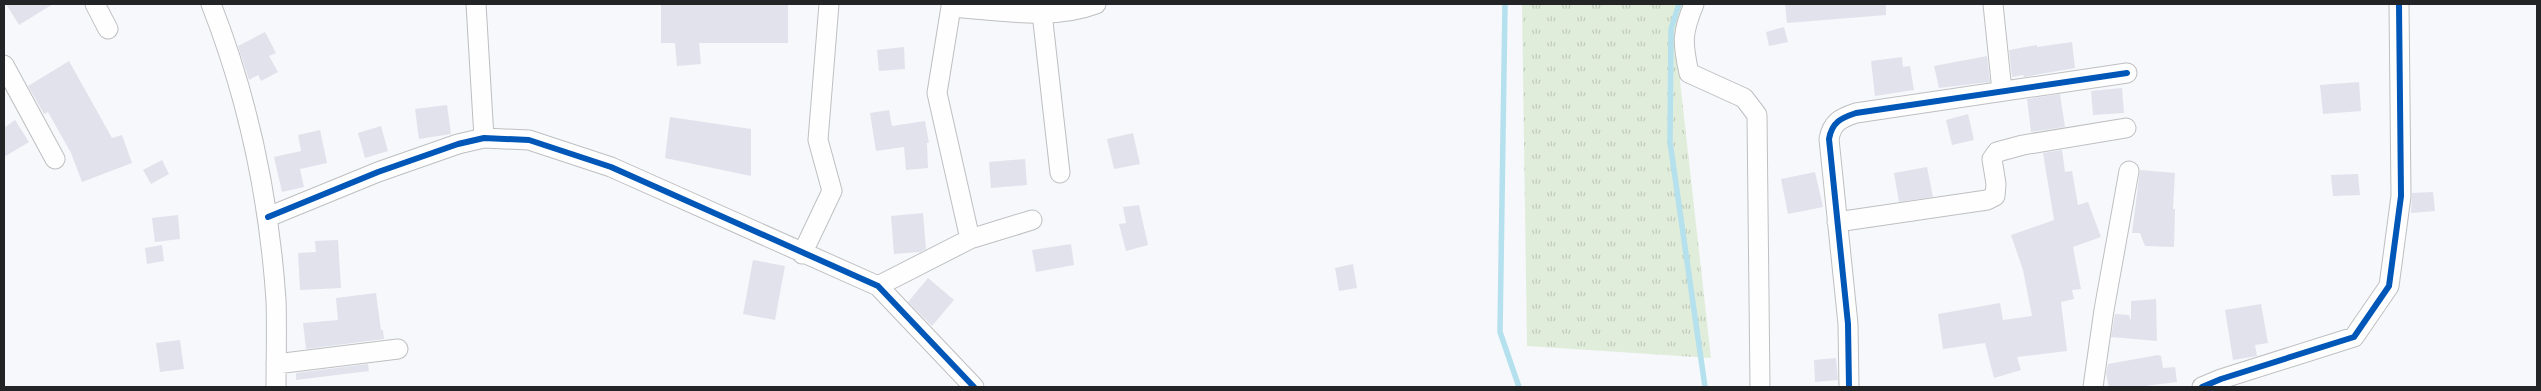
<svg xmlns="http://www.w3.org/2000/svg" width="2541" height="391" font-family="'Titillium Web',sans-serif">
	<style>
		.grass { fill: url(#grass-tufts) }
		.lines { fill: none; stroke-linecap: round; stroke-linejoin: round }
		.stream { stroke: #b5e0ed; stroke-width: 5.5 }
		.building { fill: #e2e2ed }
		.minor-casing { stroke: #bebfc1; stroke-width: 21 }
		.minor { stroke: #fefefe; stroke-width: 19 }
		.cycleway-casing { stroke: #fff; stroke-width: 9 }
		.cycleway { stroke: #0057b8; stroke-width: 6 }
	</style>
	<defs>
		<pattern id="grass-tufts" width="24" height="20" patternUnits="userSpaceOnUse" patternTransform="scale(1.25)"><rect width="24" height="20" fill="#e1eddb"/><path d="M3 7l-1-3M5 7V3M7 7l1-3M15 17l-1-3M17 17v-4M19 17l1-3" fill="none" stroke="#c1cbbc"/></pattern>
	</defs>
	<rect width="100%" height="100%" fill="#f6f8fb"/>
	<path class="grass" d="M1522 4H1702L1680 81 1711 358 1527 346Z"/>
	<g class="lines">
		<path class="stream" d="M1505 4 1500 332 1519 387
			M1679 4 1671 29 1670 142 1705 387"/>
	</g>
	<path class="building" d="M6 4H53L19 25Z
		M661 4H788V43H699L701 64 677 66 675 43H661Z
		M1785 4H1886V15L1787 23Z
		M1784 27 1788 42 1769 46 1766 32Z
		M265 32 276 53 269 56 278 72 261 81 258 75 249 80 238 46Z
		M2072 42 2075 68 2024 77 2023 75 2012 77 2009 50 2037 45V47Z
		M904 47 905 69 879 71 877 50Z
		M1987 56 1990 82 1939 88 1934 66Z
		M1902 57 1903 67 1910 66 1914 90 1875 96 1871 61Z
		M69 61 112 138 122 135 132 163 82 182 71 153 48 112 44 114 28 86Z
		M2359 82 2361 111 2323 114 2320 85Z
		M2122 88 2124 113 2093 115 2091 91Z
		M2060 94 2065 127 2031 132 2027 99Z
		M447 105 451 134 419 139 415 109Z
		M889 110 892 126 925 121 929 143H927L928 168 906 170 904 147 876 151 870 113Z
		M1968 114 1974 140 1952 145 1946 120Z
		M670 117 751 129V176L665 158Z
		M15 120 29 142 4 157V128Z
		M381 126 388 151 365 158 358 133Z
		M320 130 327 163 300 169 304 187 282 192 274 157 301 151 298 135Z
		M1133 133 1140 164 1114 169 1107 139Z
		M2062 150 2065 172 2072 171 2078 205 2088 202 2101 237 2073 247 2081 289 2072 290 2074 299 2061 302 2067 351 2017 357 2021 370 1994 378 1985 343 1943 349 1938 314 2000 303 2003 320 2032 316 2023 270 2011 235 2054 220 2043 153Z
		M1025 159 1027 185 991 188 989 162Z
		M162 160 169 174 151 184 143 170Z
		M1927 167 1933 197 1899 202 1894 173Z
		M2140 170 2175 173 2173 209H2175L2174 247 2145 246 2140 233H2132Z
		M1815 172 1823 207 1788 214 1781 179Z
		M2358 174 2360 195 2333 196 2331 175Z
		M2433 192 2435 211 2411 213 2412 193Z
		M1139 205 1148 245 1126 251 1119 224 1126 223 1123 207Z
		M923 213 926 249 920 252 894 254 891 216Z
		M178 215 180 239 155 242 152 218Z
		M338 240 341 288 300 290 298 253 316 252 315 241Z
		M1071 244 1074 265 1036 272 1032 250Z
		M162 245 164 261 147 264 145 248Z
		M753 260 785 266 775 320 743 314Z
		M1353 264 1357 288 1339 291 1335 268Z
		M928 278 954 300 932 326 908 302Z
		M376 293 381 330H383L384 339 306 349 303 323 338 320 336 298Z
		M2156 299 2157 341 2111 337 2115 314 2129 315 2131 321V301Z
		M2261 304 2268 343 2255 345 2257 356 2233 360 2225 310Z
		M180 340 184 369 160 372 156 343Z
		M2158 355 2161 356 2163 368 2175 367 2177 382 2137 387H2109L2106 374 2108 364Z
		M1836 358 1838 380 1815 382 1814 360Z
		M368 364 369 371 296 380V373Z"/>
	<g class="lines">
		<g class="minor-casing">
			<path id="minor" d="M95 4 108 29
				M211 4C248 98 269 198 276 300 277 329 276 358 276 387
				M476 4 484 138
				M1694 4C1682 33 1682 42 1689 73L1744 98 1757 115 1760 387
				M1993 4 2002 91
				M1042 13 1060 173
				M4 65 55 159
				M268 217 378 172 458 144 484 138 529 140 611 167 878 286 974 387
				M1837 222 1987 200 1995 196 1996 184 1992 159 1997 152 2023 145 2126 128
				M970 239 1032 220
				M802 254 832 191 818 140 829 4
				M878 286 970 239 937 93 951 7C997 10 1052 21 1096 4
				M276 364 398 349
				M1849 387 1848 324 1829 139C1832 122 1841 118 1856 113L2127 73
				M2093 387 2104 310 2129 171
				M2202 387 2221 379 2354 337 2389 286 2401 196 2399 4"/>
		</g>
		<use href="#minor" class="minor"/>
		<g class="cycleway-casing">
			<path id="cycleway" d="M268 217 378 172 458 144 484 138 529 140 611 167 878 286 974 387
				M1849 387 1848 324 1829 139C1832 122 1841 118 1856 113L2127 73
				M2202 387 2221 379 2354 337 2389 286 2401 196 2399 4"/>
		</g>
		<use href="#cycleway" class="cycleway"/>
	</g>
	<rect width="2541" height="391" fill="none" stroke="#232426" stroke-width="10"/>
</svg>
